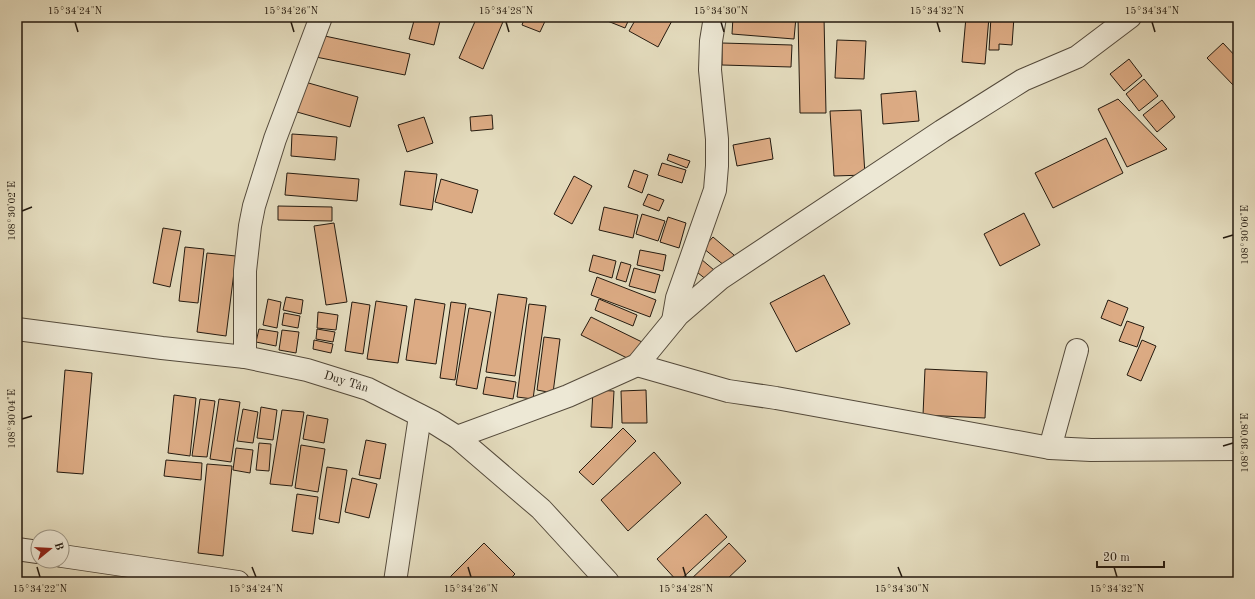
<svg xmlns="http://www.w3.org/2000/svg" width="1255" height="599" font-family="'Old Standard TT',serif">
	<style>
		.building { fill: #dcab84; stroke: #241a0f }
		.lines { fill: none; stroke-linecap: round; stroke-linejoin: round }
		.minor-casing { stroke: #544a3b; stroke-width: 24 }
		.minor { stroke: #ede8d5; stroke-width: 22 }
		.ticks { fill: none; stroke: #241a0f; stroke-width: 1.5 }
		.labels { text-anchor: middle; dominant-baseline: central; stroke-width: 4; stroke-linejoin: round; paint-order: stroke }
		.street-label { font-size: 12px; fill: #241a0f; stroke: #ede8d5 }
		.neatline { fill: none; stroke: #241a0f; stroke-width: 1.5 }
		.ticks-label { font-size: 10px; text-anchor: middle; fill: #241a0f }
	</style>
	<rect width="100%" height="100%" fill="#e4dcbe"/>
	<filter id="stains"><feTurbulence type="fractalNoise" baseFrequency=".005" numOctaves="4"/><feColorMatrix values="0 0 0 0 .2 0 0 0 0 .09 0 0 0 0 .02 0 0 0 .5 -.17"/></filter>
	<radialGradient id="worn" r=".72"><stop offset=".6" stop-color="#630" stop-opacity="0"/><stop offset="1" stop-color="#630" stop-opacity=".3"/></radialGradient>
	<path class="building" d="M415 17H441L434 45 409 39Z
		M477 17H505L483 69 459 58Z
		M525 17H547L540 32 522 25Z
		M607 17H630L625 28 605 20Z
		M637 17H674L658 47 629 31Z
		M733 17H796L794 39 732 34Z
		M798 17H824L826 113H800Z
		M966 17H989L985 64 962 62Z
		M991 17H1014L1012 45 999 44V50H989Z
		M320 35 410 54 405 75 316 57Z
		M837 40 866 41 864 79 835 78Z
		M722 43 792 45 791 67 722 65Z
		M1223 43 1238 59V87L1236 88 1207 58Z
		M1129 59 1142 76 1124 91 1110 74Z
		M1144 79 1158 96 1139 111 1126 94Z
		M305 82 358 97 350 127 297 112Z
		M916 91 919 121 883 124 881 94Z
		M1118 99 1167 149 1127 167 1098 109Z
		M1162 100 1175 117 1157 132 1143 115Z
		M861 110 865 175 834 176 830 111Z
		M492 115 493 129 471 131 470 117Z
		M424 117 433 143 407 152 398 125Z
		M292 134 337 137 335 160 291 156Z
		M770 138 773 159 737 166 733 145Z
		M1106 138 1123 173 1053 208 1035 173Z
		M669 154 690 161 687 168 667 160Z
		M662 163 686 170 682 183 658 175Z
		M634 170 648 175 642 193 628 187Z
		M405 171 437 174 432 210 400 205Z
		M287 173 359 179 357 201 285 195Z
		M574 176 592 186 572 224 554 214Z
		M441 179 478 190 472 213 435 202Z
		M648 194 664 200 659 211 643 205Z
		M278 206 332 207V221L278 220Z
		M604 207 638 215 633 238 599 230Z
		M1024 213 1040 245 1000 266 984 234Z
		M642 214 665 221 658 241 636 234Z
		M668 217 686 223 679 248 660 242Z
		M334 223 347 302 326 305 314 226Z
		M163 228 181 231 170 287 153 283Z
		M713 237 734 255 725 266 703 248Z
		M185 247 204 249 198 303 179 301Z
		M640 250 666 255 663 271 637 265Z
		M207 253 236 256 226 336 197 332Z
		M593 255 616 261 612 278 589 271Z
		M701 259 714 270 707 280 693 269Z
		M621 262 631 265 626 282 616 279Z
		M634 268 660 275 655 293 629 286Z
		M824 275 850 324 796 352 770 303Z
		M597 277 656 300 650 317 591 295Z
		M498 294 527 298 515 376 486 372Z
		M286 297 303 300 301 314 283 310Z
		M268 299 281 302 277 328 263 325Z
		M415 299 445 304 436 364 406 360Z
		M599 299 637 315 633 326 595 310Z
		M1108 300 1128 308 1121 326 1101 318Z
		M376 301 407 306 398 363 367 359Z
		M352 302 370 305 363 354 345 351Z
		M451 302 466 304 455 380 440 378Z
		M529 304 546 306 533 399 517 397Z
		M469 308 491 312 477 389 456 385Z
		M318 312 338 315 336 330 317 328Z
		M284 313 300 316 298 328 282 325Z
		M591 317 642 342 633 361 581 335Z
		M1127 321 1144 327 1137 347 1119 341Z
		M259 329 278 332 276 346 256 342Z
		M317 329 335 332 333 342 316 339Z
		M282 330 299 332 296 353 279 350Z
		M544 337 560 339 553 393 537 390Z
		M314 340 333 344 331 353 313 349Z
		M1142 340 1156 346 1141 381 1127 375Z
		M925 369 987 372 985 418 923 415Z
		M65 370 92 373 83 474 57 472Z
		M486 377 516 382 513 399 483 394Z
		M593 390 614 391 612 428 591 427Z
		M646 390 647 423H622L621 391Z
		M174 395 196 398 190 456 168 453Z
		M200 399 215 401 207 457 192 456Z
		M219 399 240 402 231 462 210 459Z
		M261 407 277 410 273 440 257 438Z
		M243 409 258 412 253 443 237 441Z
		M282 410 304 412 292 486 270 484Z
		M307 415 328 419 324 443 303 439Z
		M623 428 636 441 593 485 579 472Z
		M366 440 386 444 380 479 359 475Z
		M259 443 271 444 269 471 256 470Z
		M301 445 325 449 318 492 295 488Z
		M236 448 253 450 250 473 233 470Z
		M654 452 681 483 628 531 601 500Z
		M166 460 202 463 201 480 164 476Z
		M207 464 232 466 223 556 198 553Z
		M327 467 347 470 339 523 319 519Z
		M352 478 377 484 369 518 345 512Z
		M297 494 318 497 313 534 292 531Z
		M706 514 727 537 678 582 657 559Z
		M484 543 515 574 507 582H445Z
		M729 543 746 561 724 582H688Z"/>
	<g class="lines">
		<g class="minor-casing">
			<g id="minor">
				<path d="M673 321 677 298 715 190 717 166V139L710 70 711 41 715 17"/>
				<path id="s1" d="M17 329 162 348 245 357 307 370 368 389 433 422 457 437 541 509 608 582"/>
				<path d="M245 357V271L250 226 254 206 275 139 321 17"/>
				<path d="M637 365 728 391 776 398 1050 448 1091 450 1238 449"/>
				<path d="M457 437 568 396 637 365 678 315 721 278 942 131 1023 80 1077 57 1130 17"/>
				<path d="M1050 448 1077 350"/>
				<path d="M17 549 38 552"/>
				<path d="M62 556 238 582"/>
				<path d="M395 582 420 416"/>
			</g>
		</g>
		<use href="#minor" class="minor"/>
	</g>
	<path class="ticks" d="M75 22 78 32M291 22 294 32M506 22 509 32M721 22 724 32M937 22 940 32M1152 22 1155 32M22 211 32 207M1223 238 1233 235M22 419 32 416M1223 446 1233 443M37 567 40 577M252 567 256 577M468 567 471 577M683 567 686 577M898 567 902 577M1114 567 1117 577"/>
	<g class="labels">
		<g class="street-label">
			<text stroke="none"><textPath href="#s1" startOffset="334">Duy Tân</textPath></text>
		</g>
	</g>
	<rect width="1255" height="599" fill="none" stroke="#e4dcbe" stroke-width="44"/>
	<g transform="translate(50 549) rotate(72)"><circle r="19" fill="#ede8d5" stroke="#9d9686"/>
	<path d="M0-3L7 15L0 10L-7 15Z" fill="#8f2418"/>
	<text y="-6" font-size="11" font-weight="bold" text-anchor="middle" fill="#241a0f">B</text>
	</g>
	<path d="M1097 561v6h67v-6" fill="none" stroke="#241a0f" stroke-width="2"/>
	<text x="1103" y="561" font-size="12" fill="#241a0f" stroke="#ede8d5" stroke-width="3" paint-order="stroke">20 m</text>
	<rect x="22" y="22" width="1211" height="555" class="neatline"/>
	<g class="ticks-label">
		<text x="75" y="14">15°34'24"N</text>
		<text x="291" y="14">15°34'26"N</text>
		<text x="506" y="14">15°34'28"N</text>
		<text x="721" y="14">15°34'30"N</text>
		<text x="937" y="14">15°34'32"N</text>
		<text x="1152" y="14">15°34'34"N</text>
		<text transform="translate(11 211) rotate(-90)" y="4">108°30'02"E</text>
		<text transform="translate(1244 235) rotate(-90)" y="4">108°30'06"E</text>
		<text transform="translate(11 419) rotate(-90)" y="4">108°30'04"E</text>
		<text transform="translate(1244 443) rotate(-90)" y="4">108°30'08"E</text>
		<text x="40" y="592">15°34'22"N</text>
		<text x="256" y="592">15°34'24"N</text>
		<text x="471" y="592">15°34'26"N</text>
		<text x="686" y="592">15°34'28"N</text>
		<text x="902" y="592">15°34'30"N</text>
		<text x="1117" y="592">15°34'32"N</text>
	</g>
	<rect width="100%" height="100%" filter="url(#stains)"/>
	<rect width="100%" height="100%" fill="url(#worn)"/>
</svg>
